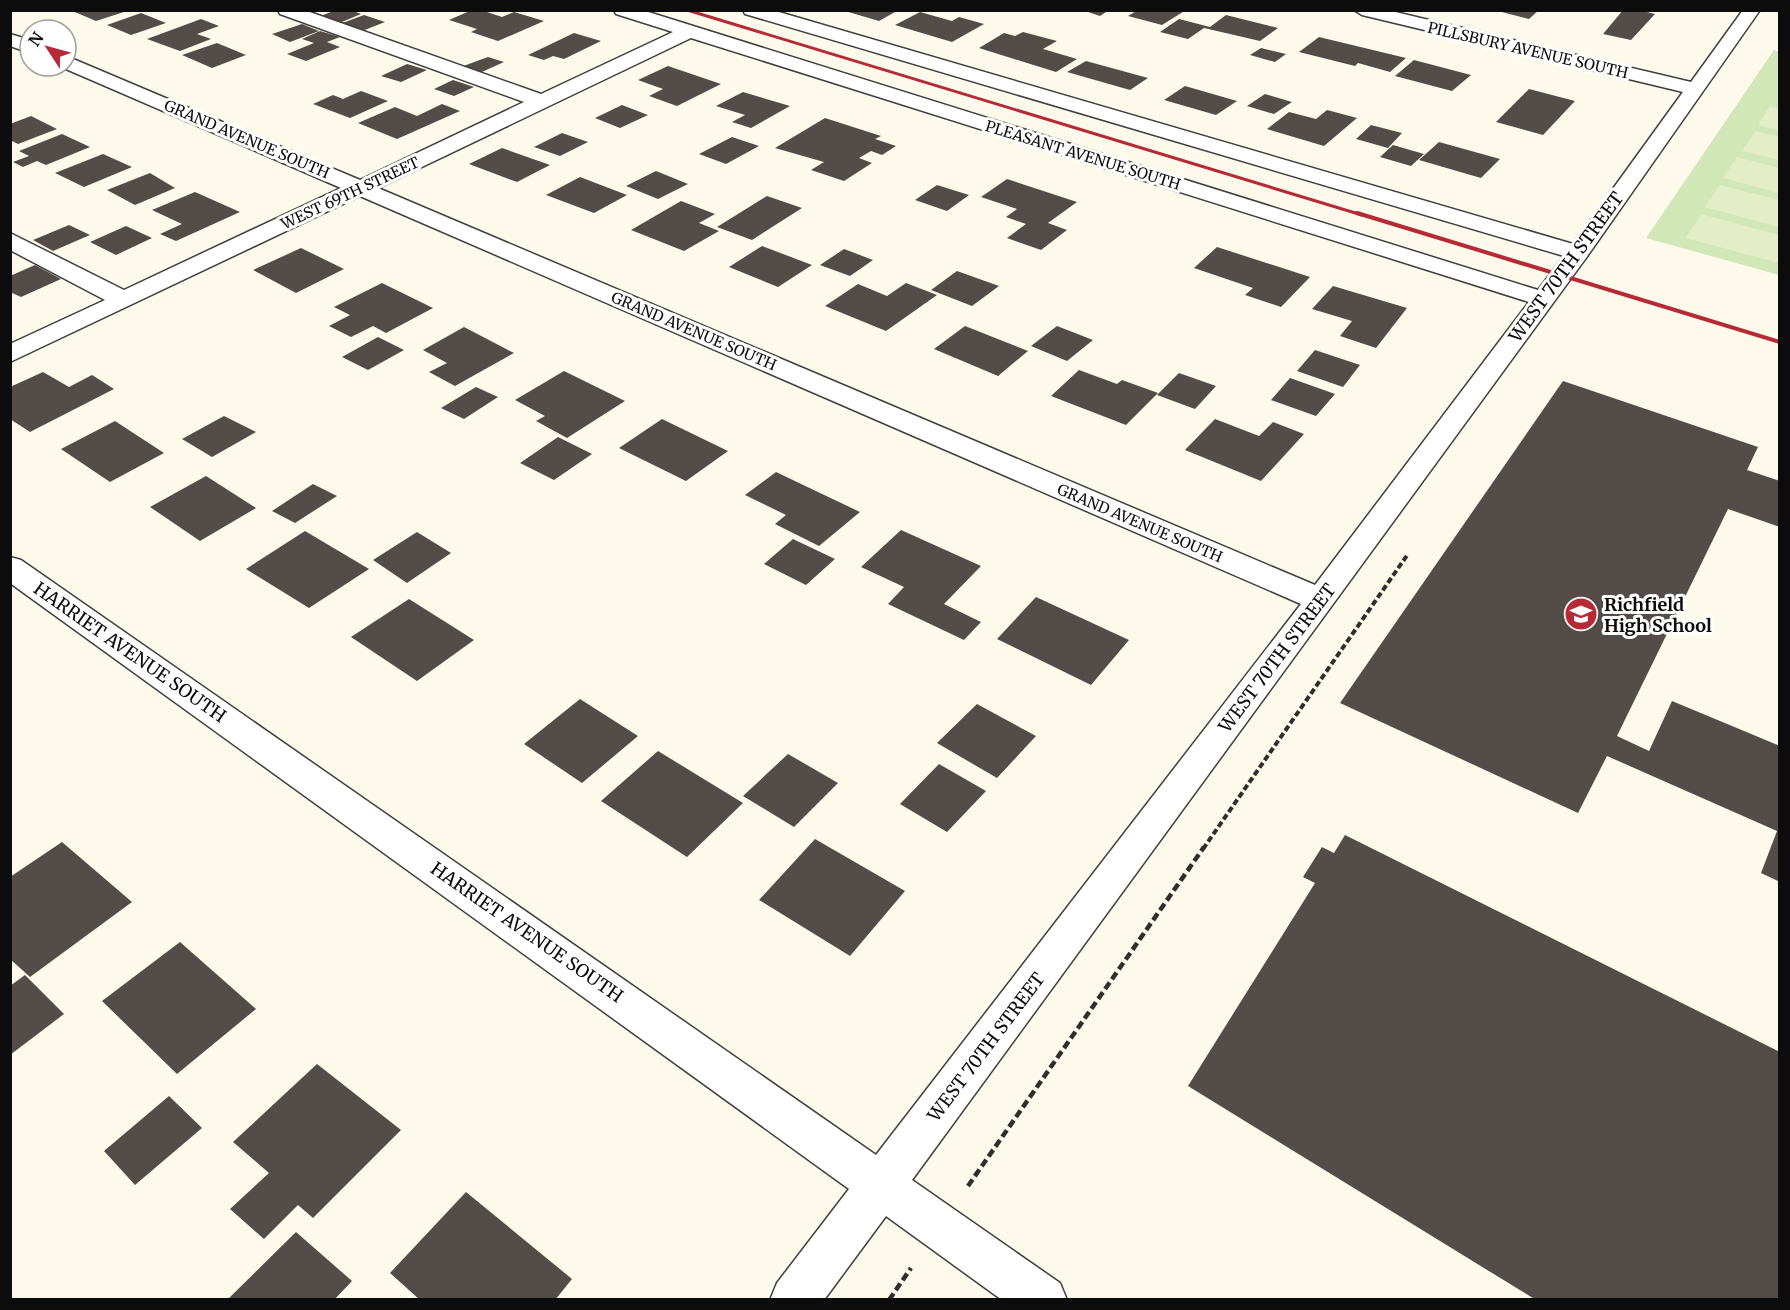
<svg xmlns="http://www.w3.org/2000/svg" width="1790" height="1310" font-family="Merriweather,serif">
	<style>
		.green { fill: #d2e7b7 }
		.pitch { fill: #e3eec8 }
		.building { fill: #544c48 }
		.lines { fill: none; stroke-linecap: round; stroke-linejoin: round }
		.minor-casing { stroke: #3f3f3f; stroke-width: 3 }
		.path-far1 { stroke: #2e2e2e; stroke-width: 4; stroke-dasharray: 6 3; stroke-linecap: butt }
		.path { stroke: #2e2e2e; stroke-width: 4.5; stroke-dasharray: 8 4; stroke-linecap: butt }
		.minor { fill: #fff; fill-rule: evenodd }
		.rail-far1 { stroke: #b62a37; stroke-width: 3 }
		.rail { stroke: #b62a37; stroke-width: 4 }
		.labels { text-anchor: middle; dominant-baseline: central; stroke-width: 6; stroke-linejoin: round; paint-order: stroke }
		.far-street-label { font-size: 15px; fill: #0c0c0c; stroke: #fff }
		.street-label { font-size: 18px; fill: #0c0c0c; stroke: #fff }
		.poi-label { font-size: 18px; font-weight: bold; fill: #0c0c0c; stroke: #fff; text-anchor: start }
	</style>
	<rect width="100%" height="100%" fill="#fefaeb"/>
	<path class="green" d="M1774 50 1779 52V275L1646 238Z"/>
	<path class="pitch" d="M1770 106 1779 109V130L1758 125Z
		M1755 131 1779 137V160L1742 151Z
		M1737 157 1779 168V193L1723 178Z
		M1720 185 1779 200V227L1705 207Z
		M1701 214 1779 235V263L1686 238Z"/>
	<path class="building" d="M70 10H127V11L96 21Z
		M336 10H351L361 14 337 24 318 17Z
		M472 10H481L502 17 514 12 544 21 498 41 471 32 477 29 449 20Z
		M889 10 895 12 879 21 845 11Z
		M1082 10H1109L1100 16Z
		M1138 10H1186L1162 25 1128 16Z
		M1494 10H1539L1529 19Z
		M1623 10H1639L1655 14 1631 40 1603 34Z
		M920 12 952 21 959 17 984 24 952 42 895 25Z
		M141 13 166 23 131 35 107 25Z
		M364 15 385 22 357 33 337 25Z
		M1226 15 1278 28 1260 41 1204 28 1188 39 1160 32 1179 19 1210 27Z
		M201 19 219 26 197 34 211 39 180 51 147 39Z
		M302 24 319 31 290 42 272 34Z
		M320 31 340 37 327 42 340 47 306 61 287 54 314 43 302 39Z
		M1023 32 1057 41 1043 49 1077 59 1056 72 979 48 1004 33 1015 36Z
		M574 33 601 41 564 59 553 56 544 60 528 55Z
		M1319 37 1406 58 1390 72 1358 63 1355 66 1299 52Z
		M217 43 246 55 212 68 182 55Z
		M1261 48 1286 54 1275 62 1250 55Z
		M488 57 504 62 475 75 458 68Z
		M1414 60 1471 75 1452 91 1395 76Z
		M1086 61 1148 78 1130 90 1067 72Z
		M407 64 427 70 401 82 381 76Z
		M668 66 721 84 677 106 649 96 663 89 638 80Z
		M453 80 474 87 454 96 434 89Z
		M1185 86 1237 101 1216 115 1164 100Z
		M1529 89 1575 101 1543 135 1496 122Z
		M361 91 388 101 350 118 313 104 333 95 343 99Z
		M743 92 790 106 751 128 732 122 745 115 716 106Z
		M1265 94 1292 102 1274 114 1247 106Z
		M442 104 460 111 397 139 358 123 395 107 417 116Z
		M622 105 648 115 620 128 595 118Z
		M1327 110 1357 118 1324 146 1267 129 1289 112 1316 119Z
		M31 116 57 129 18 144 10 140V124Z
		M825 118 881 136 875 139 896 146 882 155 871 151 859 158 872 163 844 181 811 170 824 162 775 148Z
		M1371 125 1402 133 1388 148 1356 139Z
		M562 133 588 142 560 156 534 147Z
		M62 134 90 147 46 165 37 161 23 167 13 162 29 156 19 151Z
		M732 137 759 146 726 164 699 154Z
		M1439 142 1500 159 1481 178 1419 160Z
		M1393 145 1424 154 1411 166 1380 157Z
		M502 148 550 165 517 182 469 164Z
		M103 154 132 167 84 187 55 173Z
		M656 171 688 184 658 199 626 186Z
		M150 173 175 188 135 205 107 190Z
		M580 177 627 195 594 213 546 195Z
		M1007 179 1077 202 1048 223 1067 230 1041 250 1007 238 1026 224 1006 217 1017 209 981 197Z
		M937 185 969 195 947 211 915 200Z
		M195 192 240 212 176 241 160 234 182 224 152 210Z
		M767 196 802 208 752 240 717 227Z
		M681 201 715 214 699 223 719 231 684 251 631 230Z
		M69 225 90 235 53 251 33 240Z
		M126 226 152 238 116 255 90 242Z
		M762 246 812 265 778 287 729 267Z
		M1217 247 1310 277 1281 307 1245 295 1253 288 1194 268Z
		M301 248 344 269 296 293 253 270Z
		M844 249 873 260 850 276 820 265Z
		M35 265 61 279 21 297 10 292V276Z
		M957 271 999 286 972 306 931 290Z
		M382 283 433 308 386 333 373 326 351 337 329 326 350 315 334 307Z
		M906 283 937 295 886 331 825 306 858 284 887 296Z
		M1333 286 1407 308 1376 348 1340 336 1352 321 1312 309Z
		M965 326 1028 351 998 376 934 349Z
		M1057 326 1093 340 1067 361 1031 346Z
		M464 327 514 353 455 386 429 372 447 363 423 350Z
		M378 337 404 350 368 370 342 357Z
		M1315 350 1360 365 1343 387 1297 371Z
		M1079 370 1117 384 1122 380 1158 393 1126 425 1051 396Z
		M564 371 625 401 567 438 536 421 545 416 515 400Z
		M43 372 69 387 92 375 114 389 30 432 10 419V387Z
		M1179 373 1216 386 1195 409 1157 395Z
		M1290 378 1335 394 1316 416 1271 400Z
		M1563 381 1758 447 1747 470 1780 481V527L1728 509 1617 736 1649 751 1672 701 1780 746V882L1761 873 1777 831 1607 756 1578 813 1340 703Z
		M476 387 498 397 464 419 441 408Z
		M224 416 256 432 212 457 182 439Z
		M662 419 728 451 686 481 619 448Z
		M1215 419 1259 436 1273 422 1304 434 1261 481 1185 450Z
		M115 421 164 453 110 482 61 449Z
		M558 437 592 454 554 480 520 463Z
		M776 472 860 512 819 546 775 524 786 515 745 495Z
		M206 476 256 508 200 541 150 507Z
		M313 484 337 496 295 523 272 511Z
		M901 530 981 566 944 604 981 622 964 640 888 604 904 587 861 567Z
		M305 531 369 569 309 608 246 569Z
		M417 532 451 553 407 583 373 560Z
		M793 539 835 559 806 585 764 564Z
		M1036 597 1129 640 1091 685 997 639Z
		M409 599 474 640 417 681 351 637Z
		M580 699 638 736 582 783 524 744Z
		M977 704 1036 736 997 778 937 743Z
		M658 751 743 803 687 857 601 801Z
		M788 754 838 783 794 827 743 796Z
		M939 764 986 791 947 832 900 804Z
		M1345 835 1780 1052V1300H1536L1188 1086 1315 883 1303 877 1322 847 1334 853Z
		M815 839 905 891 850 956 759 900Z
		M62 842 132 902 30 977 10 959V877Z
		M180 942 256 1009 177 1074 102 1001Z
		M25 975 64 1014 10 1055V986Z
		M317 1064 401 1130 313 1218 298 1205 264 1239 230 1209 269 1173 233 1142Z
		M169 1096 202 1128 135 1185 104 1151Z
		M466 1192 572 1279 555 1300H420L390 1273Z
		M296 1232 352 1281 334 1300H227Z"/>
	<g class="lines">
		<g class="minor-casing">
			<path id="minor" d="M278 10H304L541 94 673 32 616 14 614 10H642L1538 290 1564 256 745 14 743 10H772L1573 244 1683 92 1362 15 1354 10H1387L1691 82 1743 10H1760L1586 258 912 1180 1060 1283 1067 1300H1002L886 1216 824 1300H770L777 1283 849 1189 10 583V557L21 560 876 1155 1301 604 360 196 10 362V344L105 300 10 250V233L124 290 341 188 59 66H66V56L360 180 524 102 280 14ZM691 38 1529 302 1315 585 378 188Z
				M10 34 30 40V53L10 46Z"/>
		</g>
		<path class="path-far1" d="M1203 849 1408 554"/>
		<path class="path" d="M968 1186 1204 847
			M889 1300 911 1268"/>
		<use href="#minor" class="minor"/>
		<path class="rail-far1" d="M687 10 1362 215"/>
		<path class="rail" d="M1357 213 1780 342"/>
	</g>
	<defs>
		<g id="school-disc" transform="scale(1.725)"><circle r="9.5" fill="#b62a37" stroke="#fff"/><path d="M0-5L7-2L0 1L-7-2ZM-4 1L0 2.5L4 1V4Q0 6-4 4Z" fill="#fff"/></g>
	</defs>
	<g fill-rule="evenodd">
		<use href="#school-disc" x="1581" y="614"/>
	</g>
	<g class="labels">
		<g class="far-street-label">
			<text transform="translate(1528 50) rotate(13)">PILLSBURY AVENUE SOUTH</text>
			<text transform="translate(247 139) rotate(23)">GRAND AVENUE SOUTH</text>
			<text transform="translate(1083 155) rotate(17)">PLEASANT AVENUE SOUTH</text>
			<text transform="translate(350 193) rotate(-25)">WEST 69TH STREET</text>
			<text transform="translate(694 331) rotate(23)">GRAND AVENUE SOUTH</text>
			<text transform="translate(1140 523) rotate(23)">GRAND AVENUE SOUTH</text>
		</g>
		<g class="street-label">
			<text transform="translate(1566 267) rotate(-54)">WEST 70TH STREET</text>
			<text transform="translate(130 652) rotate(35)">HARRIET AVENUE SOUTH</text>
			<text transform="translate(1277 658) rotate(-53)">WEST 70TH STREET</text>
			<text transform="translate(527 932) rotate(35)">HARRIET AVENUE SOUTH</text>
			<text transform="translate(986 1047) rotate(-53)">WEST 70TH STREET</text>
		</g>
		<g class="poi-label">
			<text x="1604" y="604">Richfield<tspan x="1604" dy="21">High School</tspan></text>
		</g>
	</g>
	<rect width="1790" height="1310" fill="none" stroke="#0c0c0c" stroke-width="24"/>
	<g transform="translate(48 48) rotate(306)"><circle r="28" fill="#ffffff" stroke="#9e9e9e" stroke-width="1.5"/>
	<path d="M0-4.5L10 22L0 15L-10 22Z" fill="#b62a37"/>
	<text y="-9" font-size="16" font-weight="bold" text-anchor="middle" fill="#0c0c0c">N</text>
	</g>
</svg>
